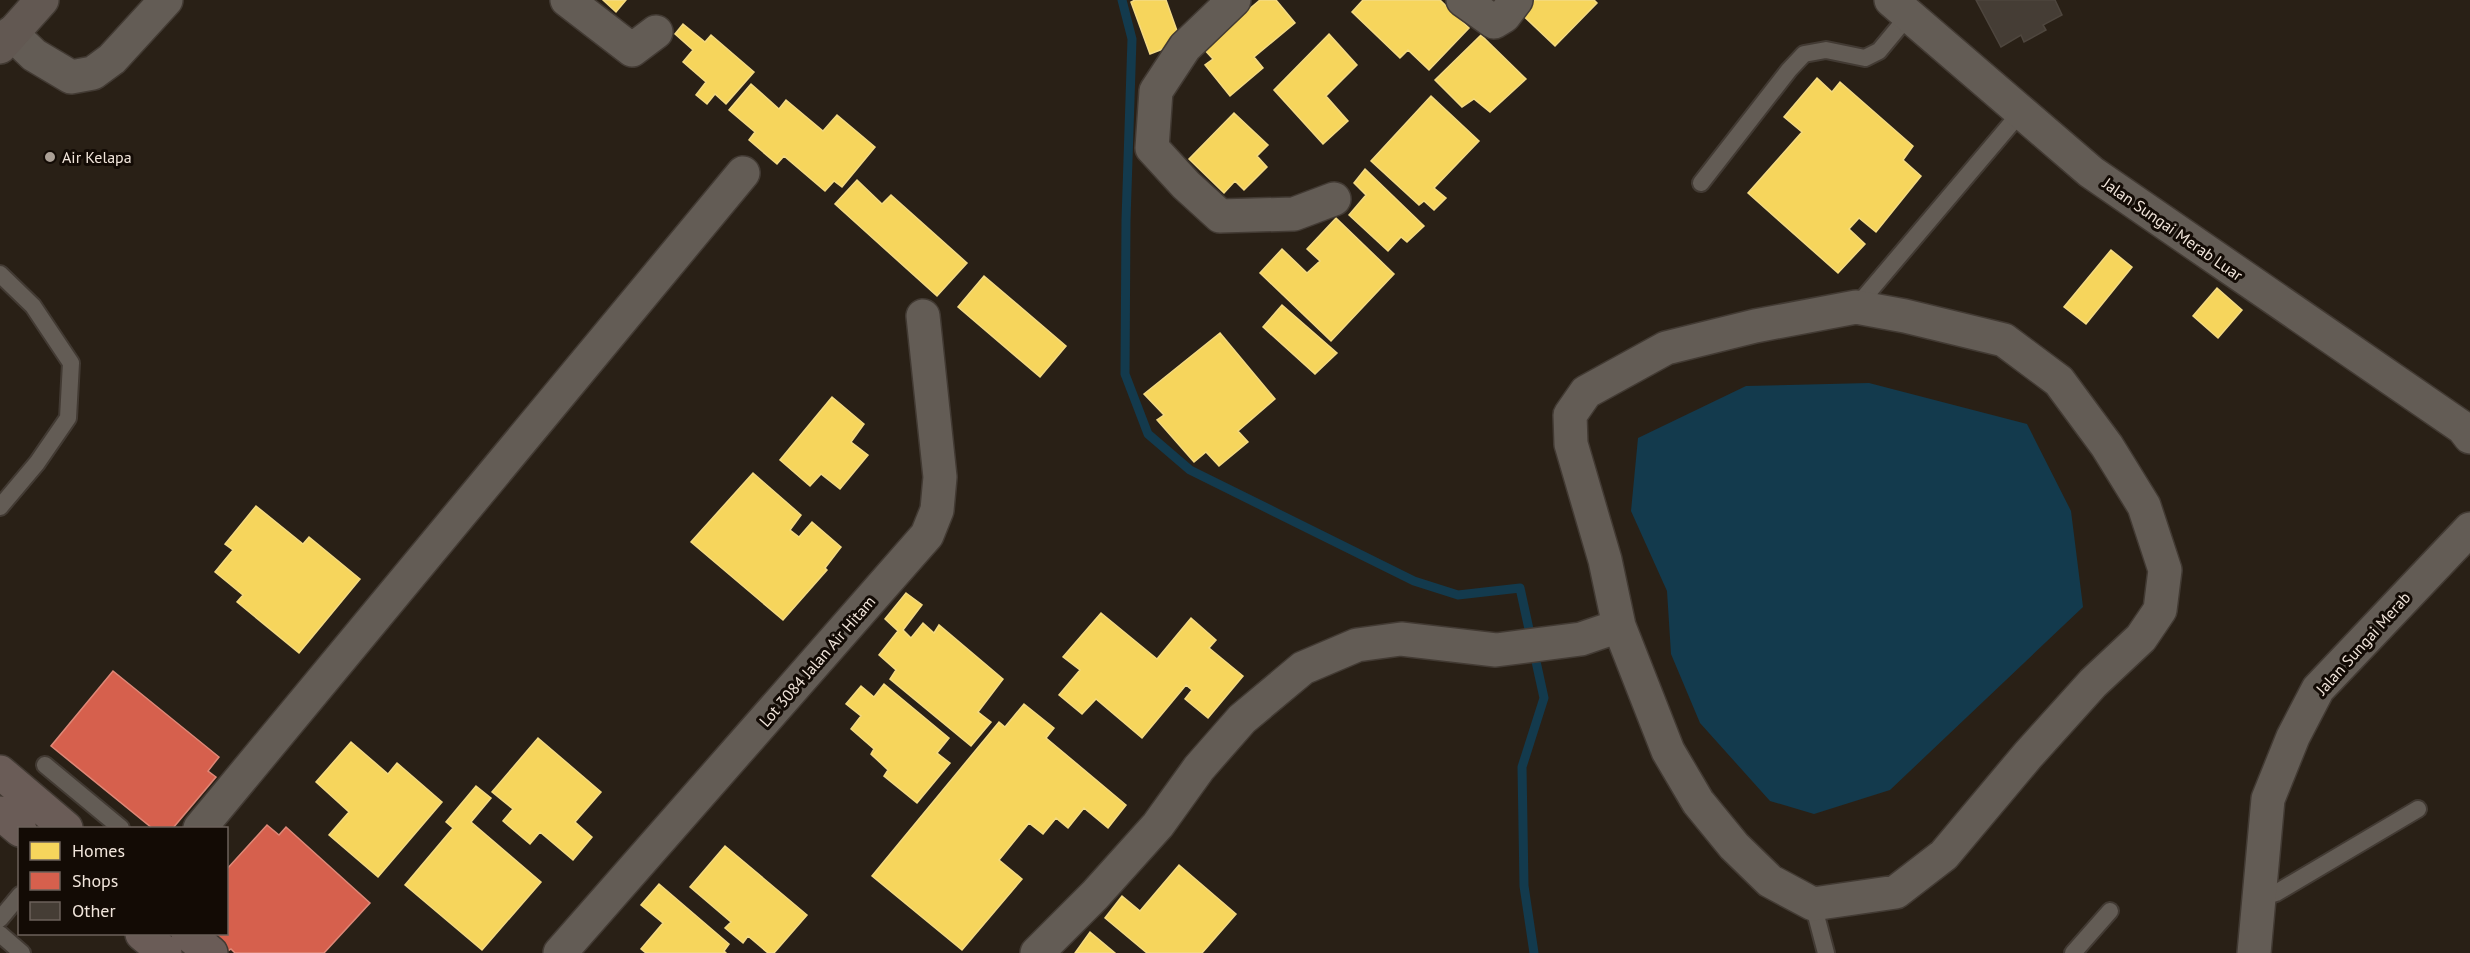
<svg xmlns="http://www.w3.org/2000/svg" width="2470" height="953" font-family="'PT Sans',sans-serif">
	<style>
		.water { fill: #133a4d }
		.homes { fill: #f6d55c; stroke: #f4da82; stroke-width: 1.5 }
		.shops { fill: #d6604d; stroke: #de8878; stroke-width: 1.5 }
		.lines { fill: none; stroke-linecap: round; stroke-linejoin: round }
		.stream { stroke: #133a4d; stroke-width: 9 }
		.building { fill: #453d35; stroke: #4e463e; stroke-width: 1.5 }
		.service-casing { stroke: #423a33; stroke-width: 20 }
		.minor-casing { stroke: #423a33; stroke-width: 36 }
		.tertiary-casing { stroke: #423a33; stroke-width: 36 }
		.secondary-casing { stroke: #423a33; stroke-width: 36 }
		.primary-casing { stroke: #423a33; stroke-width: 36 }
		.service { stroke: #635c55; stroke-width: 16 }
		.minor { stroke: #635c55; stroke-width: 33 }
		.tertiary { stroke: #635c55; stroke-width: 33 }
		.secondary { stroke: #625852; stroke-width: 33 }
		.primary { stroke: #6a5c57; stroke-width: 33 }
		.poi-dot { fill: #aba096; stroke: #130b05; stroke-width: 2 }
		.labels { text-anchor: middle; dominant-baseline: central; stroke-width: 6; stroke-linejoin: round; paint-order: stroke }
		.poi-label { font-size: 16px; fill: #f1e5db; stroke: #130b05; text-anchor: start }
		.street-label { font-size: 16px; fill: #f1e5db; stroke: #130b05 }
	</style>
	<rect width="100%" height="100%" fill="#292016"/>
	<path class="water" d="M1869 383 2027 424 2071 511 2083 607 1890 790 1814 814 1770 801 1700 723 1671 654 1667 591 1631 511 1638 438 1746 386Z"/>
	<path class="homes" d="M603 0H626L616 12Z
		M1135 0H1166L1181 42 1150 54 1131 2Z
		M1260 0H1276L1295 23 1254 57 1263 68 1230 96 1205 65 1213 59 1203 48Z
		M1363 0H1440L1469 28 1429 70 1408 50 1400 58 1352 12Z
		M1524 0H1594L1597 3 1555 46 1515 8Z
		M683 24 705 42 711 35 754 72 726 104 715 94 707 104 696 95 706 82 683 62 693 50 675 34Z
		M1329 34 1357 65 1326 96 1348 121 1323 144 1274 90Z
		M1481 35 1526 79 1490 112 1474 99 1462 107 1435 80Z
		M1817 78 1832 92 1840 82 1913 146 1903 160 1921 176 1876 232 1859 218 1849 229 1865 244 1838 273 1748 193 1802 132 1784 117Z
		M751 84 779 109 786 100 823 131 837 115 875 147 842 187 834 181 825 191 784 156 777 164 749 140 755 132 729 110Z
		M1431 96 1479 141 1434 188 1446 198 1434 210 1424 201 1419 205 1371 161Z
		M1234 113 1268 145 1257 156 1267 167 1244 190 1235 181 1224 193 1189 159Z
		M1365 169 1424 226 1407 242 1401 237 1388 251 1349 215 1366 195 1354 183Z
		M857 180 882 204 891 195 967 263 937 296 835 204Z
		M1336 218 1394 274 1331 341 1260 273 1282 249 1307 273 1320 261 1307 249Z
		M2111 250 2132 267 2086 324 2064 307Z
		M984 276 1066 346 1040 377 958 307Z
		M2217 288 2242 310 2218 338 2193 316Z
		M1282 305 1337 353 1315 374 1263 327Z
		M1220 333 1275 399 1238 431 1248 442 1219 466 1206 452 1194 462 1157 420 1164 415 1144 394Z
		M832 397 864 424 851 442 868 455 840 489 821 474 810 486 780 460Z
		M753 473 801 515 790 530 799 537 812 522 841 547 825 568 827 570 783 620 691 542Z
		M256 506 303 544 309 537 360 579 299 653 237 602 243 595 215 572 233 550 225 544Z
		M906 593 922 605 903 630 911 638 923 623 934 633 939 625 1003 679 978 712 991 722 971 746 890 679 896 670 879 655 898 631 885 619Z
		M1101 613 1157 659 1191 618 1216 640 1209 648 1243 676 1208 718 1185 699 1192 690 1186 685 1142 738 1096 699 1082 714 1059 695 1080 670 1063 657Z
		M884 684 949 738 937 753 950 763 917 803 884 776 888 770 871 754 874 749 851 729 861 716 846 704 861 686 874 697Z
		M1024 704 1054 728 1046 738 1126 805 1108 828 1084 808 1068 828 1056 818 1043 834 1029 823 999 860 1022 879 962 950 872 876 999 722 1005 727Z
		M538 738 601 792 575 822 592 837 573 860 540 832 530 844 503 821 513 809 492 792Z
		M351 742 388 774 397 763 442 802 378 877 329 835 349 812 316 782Z
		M476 786 491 798 471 822 541 882 482 950 405 885 453 828 446 822Z
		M725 846 807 915 774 953H768L748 936 743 943 725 928 731 922 690 887Z
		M1179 865 1236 914 1202 953H1147L1105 918 1122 896 1140 911Z
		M659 884 729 944 724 951 726 953H646L641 949 663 923 641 905Z
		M1090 932 1115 953H1075Z"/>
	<path class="shops" d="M113 671 219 757 208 771 216 777 173 828H152L51 746Z
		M267 825 279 835 286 827 370 903 324 953H235L231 949 224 953 222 941 213 934H226V870Z"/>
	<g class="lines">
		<path class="stream" d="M1122 0 1132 39 1126 220 1125 374 1148 434 1190 470 1414 581 1458 595 1520 588 1544 698 1522 767 1524 886 1534 953"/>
	</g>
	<path class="building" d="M1976 0H2055L2062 15 2043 25 2046 30 2024 42 2021 35 2001 47Z"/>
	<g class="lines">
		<g class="service-casing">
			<path id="service" d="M1701 183 1789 70 1804 54 1826 50 1865 58 1879 51 1908 16
				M0 274 33 306 71 363 68 418 37 463 0 507
				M1856 307 2021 112
				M45 765 121 828
				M2258 899 2276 893 2418 809
				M1813 904 1826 953
				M0 919 20 895
				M0 934 22 953
				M2073 953 2110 911"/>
		</g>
		<g class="minor-casing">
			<path id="minor" d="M567 0 632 50 656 32
				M1234 0 1185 47 1156 91 1152 148 1186 185 1220 216 1294 214 1334 199
				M1463 0 1494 22 1504 16 1516 0
				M1891 0 2091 172 2463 428 2470 437
				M11 33 34 55 71 77 93 73 112 59 166 0
				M1856 307 1905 316 2004 340 2059 381 2107 446 2144 506 2165 570 2160 610 2141 638 2093 683 2028 755 1944 855 1896 892 1813 904 1770 881 1734 846 1698 802 1668 751 1619 626 1605 560 1571 444 1570 415 1586 392 1666 348 1755 326Z
				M200 828 743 173
				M560 953 927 535 937 510 940 477 923 316
				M1037 953 1095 895 1158 825 1199 768 1242 719 1303 668 1357 645 1401 639 1496 650 1581 639 1619 626"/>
		</g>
		<g class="tertiary-casing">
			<path id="tertiary" d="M2254 953 2268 799 2293 737 2318 689 2470 529"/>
		</g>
		<g class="secondary-casing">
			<path id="secondary" d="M0 47 42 0"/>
		</g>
		<g class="primary-casing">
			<path id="primary" d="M0 772 66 828
				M0 813 20 830
				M142 934 165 953
				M188 934 211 953"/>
		</g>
		<use href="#service" class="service"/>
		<use href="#minor" class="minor"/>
		<use href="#tertiary" class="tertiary"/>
		<use href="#secondary" class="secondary"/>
		<use href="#primary" class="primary"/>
	</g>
	<circle class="poi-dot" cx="50" cy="157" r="6"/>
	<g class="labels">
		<g class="poi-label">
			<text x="62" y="157">Air Kelapa</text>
		</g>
		<g class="street-label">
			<text transform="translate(2173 229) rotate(35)">Jalan Sungai Merab Luar</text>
			<text transform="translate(2363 643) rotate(-48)">Jalan Sungai Merab</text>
			<text transform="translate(817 661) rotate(-49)">Lot 3084 Jalan Air Hitam</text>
		</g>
	</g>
	<rect x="18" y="827" width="210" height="108" fill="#130b05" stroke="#6c625b" stroke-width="1.5"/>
	<rect x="30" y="842" width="30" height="18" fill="#f6d55c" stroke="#6c625b" stroke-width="1.5"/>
	<text x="72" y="857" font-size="18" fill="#f1e5db">Homes</text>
	<rect x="30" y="872" width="30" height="18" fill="#d6604d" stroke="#6c625b" stroke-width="1.5"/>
	<text x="72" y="887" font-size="18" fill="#f1e5db">Shops</text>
	<rect x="30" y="902" width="30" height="18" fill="#453d35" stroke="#6c625b" stroke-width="1.5"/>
	<text x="72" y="917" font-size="18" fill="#f1e5db">Other</text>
</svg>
